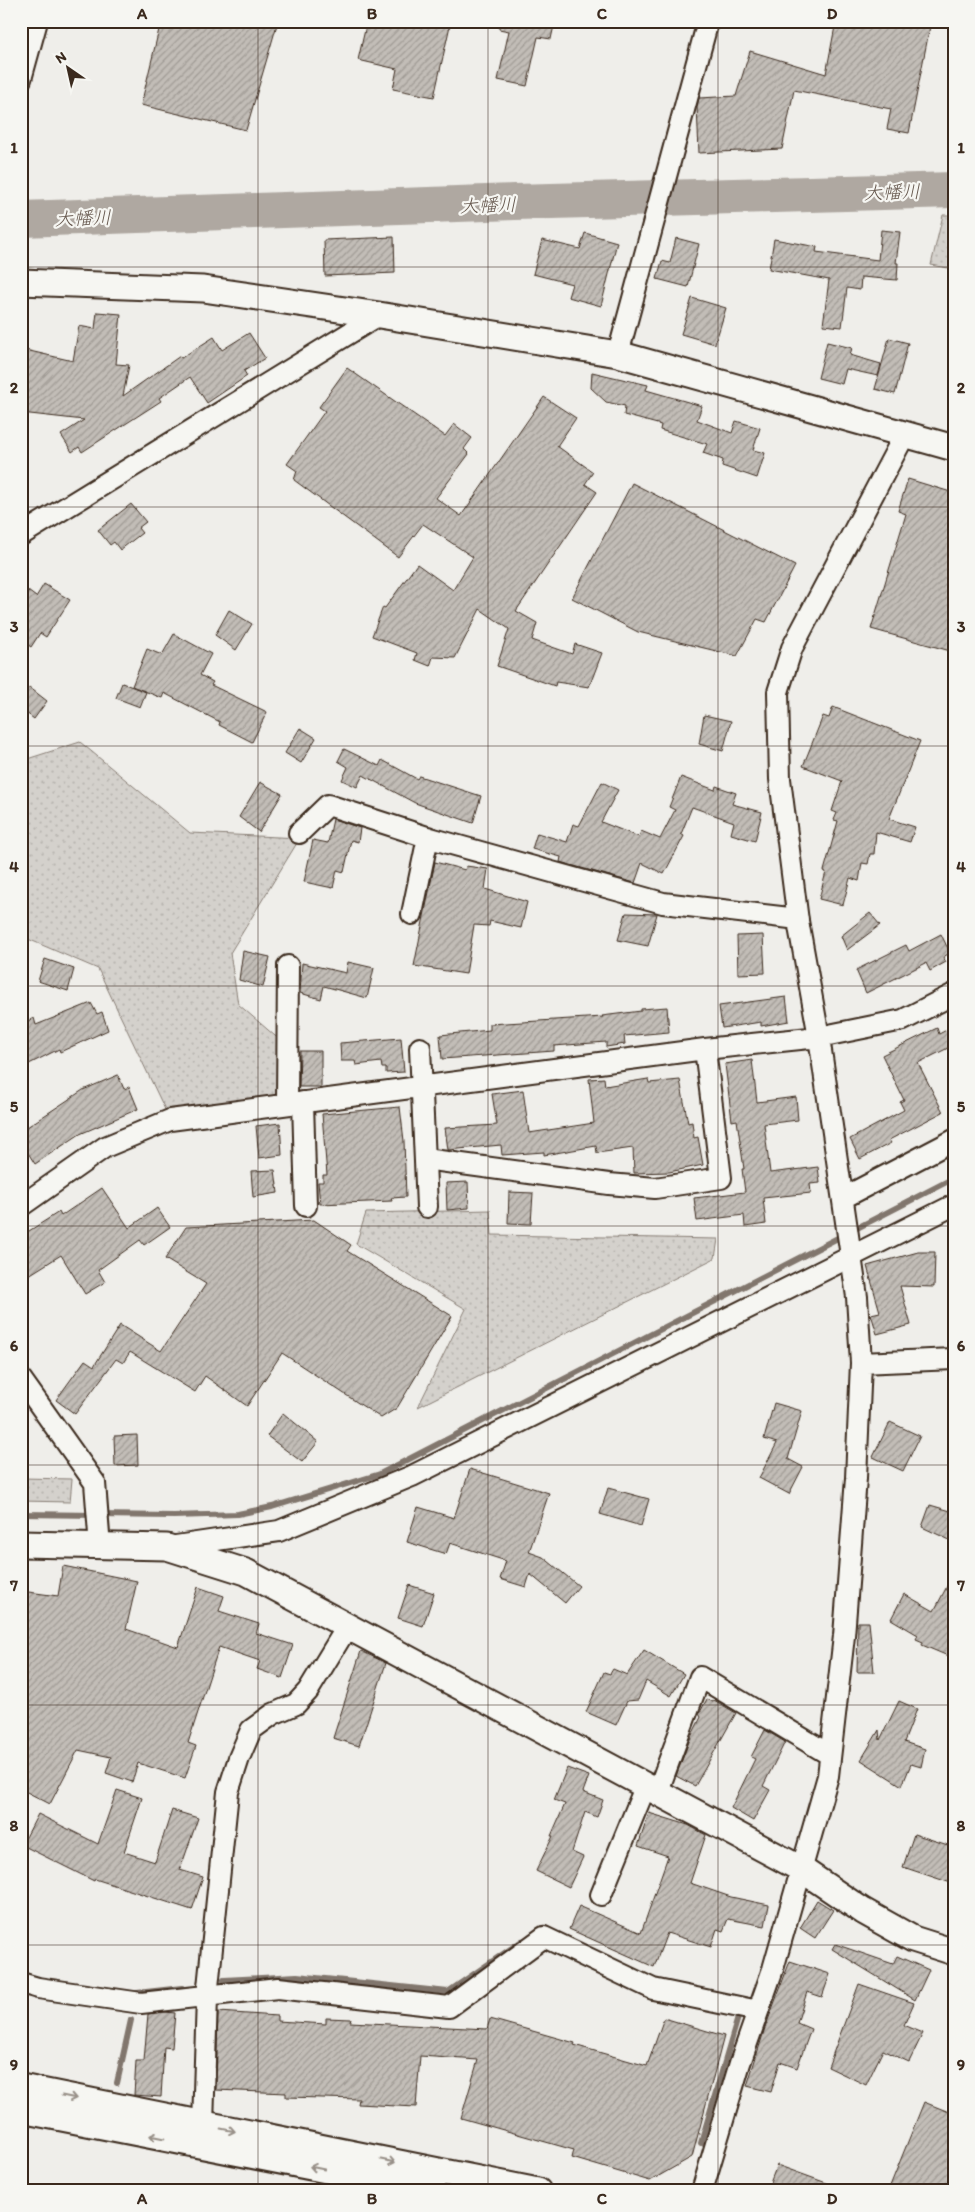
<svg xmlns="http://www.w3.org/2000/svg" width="975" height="2212" font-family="Itim,'Klee One',sans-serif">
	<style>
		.grass { fill: url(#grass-dots); stroke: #887e75 }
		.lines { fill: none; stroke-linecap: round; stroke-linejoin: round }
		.stream { stroke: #81766d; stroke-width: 6 }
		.river { stroke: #afa8a1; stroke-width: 36 }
		.building { fill: url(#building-hatch); stroke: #3b2a1e }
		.minor-casing { stroke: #3b2a1e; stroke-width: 24 }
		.tertiary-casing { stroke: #3b2a1e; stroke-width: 29 }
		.minor { stroke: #f6f6f2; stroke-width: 20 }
		.tertiary { stroke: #f6f6f2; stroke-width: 25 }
		.oneway { stroke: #989088 }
		.grid { fill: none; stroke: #3b2a1e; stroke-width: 1; stroke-opacity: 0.55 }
		.labels { text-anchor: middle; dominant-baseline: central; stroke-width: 4.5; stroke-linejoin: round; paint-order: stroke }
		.water-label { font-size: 19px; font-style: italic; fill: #64564c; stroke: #f6f6f2 }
		.neatline { fill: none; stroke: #3b2a1e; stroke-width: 2 }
		.grid-label { font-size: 16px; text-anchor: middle; font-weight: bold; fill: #3b2a1e }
	</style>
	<defs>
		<pattern id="grass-dots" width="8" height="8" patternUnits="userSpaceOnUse" patternTransform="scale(1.25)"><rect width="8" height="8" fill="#d4d1cc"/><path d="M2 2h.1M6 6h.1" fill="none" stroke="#b7b4af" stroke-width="1.8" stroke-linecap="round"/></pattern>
		<pattern id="building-hatch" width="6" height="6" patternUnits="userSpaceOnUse" patternTransform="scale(1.25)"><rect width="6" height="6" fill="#c2bdb7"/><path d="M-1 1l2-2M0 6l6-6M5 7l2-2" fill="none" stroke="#9f9a94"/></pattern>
	</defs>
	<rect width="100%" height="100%" fill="#efeeea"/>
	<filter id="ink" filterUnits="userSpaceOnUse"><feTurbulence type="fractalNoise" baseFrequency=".02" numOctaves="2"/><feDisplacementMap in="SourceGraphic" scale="10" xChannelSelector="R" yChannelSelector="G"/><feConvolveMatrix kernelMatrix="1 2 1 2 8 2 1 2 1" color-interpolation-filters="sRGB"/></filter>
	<g filter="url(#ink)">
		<path class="grass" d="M943 215H954V269L931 265Z
			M80 742 190 833 300 838 230 953 238 1004 282 1042 287 1095 170 1120 98 969 21 936V761Z
			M490 1210 492 1235 718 1239 715 1258 418 1407 466 1309 356 1244 366 1213Z
			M21 1478 72 1479 70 1502 21 1501Z"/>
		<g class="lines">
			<path class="stream" d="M21 1514 174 1516 238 1514 272 1507 380 1474 954 1178
				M224 1980 297 1976 448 1992 522 1941
				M137 1993 182 1988
				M117 2083 131 2020
				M21 2134 25 2133
				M701 2143 739 2014 734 2013"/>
			<path class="river" d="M21 219 515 202 954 190"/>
		</g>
		<path class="building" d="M161 21H278L246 130 141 105Z
			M367 21H451L434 97 393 89 397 69 358 60Z
			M499 21H555L551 39 538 37 527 86 498 80 509 31 499 29Z
			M836 21H904L930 26 909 133 887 129 891 109 794 90 782 149 699 153 697 106 699 98 736 96 750 51 826 74Z
			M881 230 900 232 896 263H898L897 280 861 277 860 290 847 288 842 327 823 325 829 280 769 269 774 239 817 247 816 252 878 260Z
			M585 233 617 242 601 306 568 297 572 284 533 274 542 240 580 249Z
			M394 237 395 273 325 276 324 240Z
			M676 238 699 244 688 287 657 279 662 261 670 263Z
			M692 298 726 308 715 344 681 334Z
			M97 312 121 314 116 364 129 365 123 396 180 356 181 358 214 337 222 350 249 333 265 358 244 371 247 376 207 403 190 377 159 398 161 401 82 452 79 447 72 452 61 435 84 420 21 413V349L73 361 79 326 95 329Z
			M889 338 908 343 895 394 875 389Z
			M827 342 852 348 850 355 881 364 878 376 846 369 842 384 818 378Z
			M347 368 445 436 454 424 472 438 464 449 469 454 436 498 461 516 544 397 576 418 557 446 593 472 585 484 597 492 516 611 537 623 532 640 572 654 575 644 602 653 589 687 556 682 555 686 497 666 509 629 480 609 455 658 433 657 430 666 415 660 417 653 372 636 383 607 385 608 417 564 453 590 473 557 423 524 398 557 294 480 297 471 287 464 325 411 319 407Z
			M592 372 648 385 646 390 702 406 697 420 732 433 736 421 760 428 753 450 765 453 757 478 722 466 723 460 703 453 707 444 660 430 661 425 624 415 625 406 606 402 591 388Z
			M908 479 954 493V652L871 629 906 514 898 511Z
			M632 483 795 566 766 622 757 619 737 656 638 632 572 598Z
			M131 504 146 522 138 528 142 533 120 550 114 542 110 545 98 530Z
			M44 584 70 600 46 637 40 633 31 647 21 640V601L28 591 36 597Z
			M229 610 252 624 236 650 215 635Z
			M174 634 211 654 200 675 213 682 211 685 267 712 252 742 219 725 220 722 164 693 162 698 132 686 147 649 162 655Z
			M122 683 146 692 140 707 116 698Z
			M29 687 47 701 34 719 21 709V697Z
			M833 707 920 741 889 819 915 827 910 842 876 832 874 854H870L868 864 862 863 859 881 850 878 843 905 819 899 826 872 824 871 838 821 834 820 837 813 832 811 842 781 803 766 823 716 829 718Z
			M704 715 731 721 723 751 699 744Z
			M300 728 316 738 301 763 285 753Z
			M344 749 379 766 382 760 417 779 419 776 481 796 473 823 415 803 363 775 357 787 342 780 348 767 338 761Z
			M681 777 715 790 716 786 736 793 732 804 762 812 755 841 731 834 734 822 692 807 681 834 684 836 664 874 642 863 635 883 560 862 561 857 532 849 537 833 567 842 573 824 579 826 602 782 618 790 601 822 639 837 641 831 660 839 675 810 669 807Z
			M260 782 282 794 259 832 239 817Z
			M333 819 360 828 358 842 351 840 344 872 337 870 333 888 304 882 313 840 328 843Z
			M435 862 465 870 466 866 488 869 485 889 527 902 521 928 490 921 489 926 474 925 466 974 414 966Z
			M626 913 657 914 648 946 618 940Z
			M870 913 880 925 847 950 841 936Z
			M941 934 950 953 943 957 946 962 930 971 926 963 866 993 856 970 906 945 909 951Z
			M763 935 765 973 738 974 737 936Z
			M243 951 270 957 263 987 239 980Z
			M45 959 74 969 68 991 38 981Z
			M348 962 374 968 367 998 324 986 321 999 300 993 302 963 346 973Z
			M786 997 789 1021 761 1026V1022L722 1028 719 1006Z
			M91 1003 97 1014 102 1012 108 1030 60 1052 59 1049 21 1068V1024L34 1018 36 1025Z
			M667 1007 669 1032 624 1036 625 1044 606 1047V1042L554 1046V1051L442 1059 440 1035 490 1030V1024L603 1017 602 1016 641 1011V1009Z
			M954 1026V1045L918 1063 943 1112 889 1140 891 1143 860 1159 850 1139 904 1110 900 1102 904 1100 882 1055 937 1028 939 1034Z
			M401 1038 404 1072 386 1073V1068H382L381 1062 356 1065 355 1061H341L340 1043Z
			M300 1051H321V1087H299Z
			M752 1060 757 1102 796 1097 798 1120 764 1124 770 1173 818 1167 820 1183 810 1184 811 1193 763 1198 766 1224 745 1227 744 1215 697 1221 694 1198 745 1192 742 1169H744L737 1120 732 1121 725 1064Z
			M118 1075 124 1089 129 1087 138 1109 80 1134 35 1164 23 1145 27 1141 21 1131 83 1090Z
			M604 1078 605 1086 648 1079 649 1083 680 1080 688 1123 692 1122 694 1138 698 1137 703 1165 669 1172 634 1173 633 1148 597 1153 596 1146 544 1155V1152L502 1155 501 1145 448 1150 445 1128 497 1125 492 1094 523 1090 529 1133 594 1123 589 1079Z
			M400 1107 404 1141 406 1197 391 1198 392 1201 320 1204 318 1182H323V1175H327L322 1114Z
			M280 1123 282 1155 259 1158 256 1126Z
			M275 1170 278 1193 253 1197 251 1171Z
			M468 1182 469 1208 447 1210 446 1183Z
			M102 1188 129 1228 157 1208 170 1227 144 1245 140 1240 98 1270 105 1282 85 1294 61 1255 21 1280V1236L59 1212 61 1216Z
			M509 1192 533 1193 531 1224 508 1223Z
			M314 1220 351 1245 347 1251 452 1316 397 1408 381 1418 282 1353 247 1406 205 1376 195 1392 130 1352 123 1363 116 1359 75 1414 56 1400 85 1360 94 1366 120 1325 161 1351 206 1284 165 1259 186 1227Z
			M918 1252H935L934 1287 900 1286 911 1325 877 1334 871 1314 880 1312 867 1266Z
			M774 1403 802 1411 788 1459 803 1467 789 1494 759 1478 777 1443 764 1439Z
			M283 1413 318 1442 302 1462 267 1436Z
			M890 1422 920 1436 903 1471 873 1457Z
			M137 1435 138 1465 115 1466 114 1436Z
			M470 1469 549 1493 529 1552 543 1557 579 1586 565 1603 530 1574 526 1587 500 1579 506 1561 450 1543 446 1554 407 1542 418 1507 454 1518Z
			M608 1488 649 1499 641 1526 600 1514Z
			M930 1505 954 1512V1542L922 1527Z
			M63 1566 137 1581 126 1629 178 1647 198 1587 224 1596 219 1611 259 1624 256 1633 293 1645 282 1678 257 1669 260 1661 219 1647 188 1743 196 1746 185 1778 138 1763 132 1782 106 1773 111 1757 78 1750 50 1804 21 1789V1591L58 1596Z
			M954 1573V1642L948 1656 922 1645 923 1642 916 1639 918 1635 891 1619 904 1594 934 1611Z
			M409 1585 434 1593 423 1626 398 1618Z
			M858 1622H869L874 1672H857Z
			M644 1650 684 1674 671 1696 646 1681 638 1700 627 1701 616 1725 586 1712 604 1672 610 1674 613 1669 627 1675Z
			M361 1651 386 1663 359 1746 333 1738Z
			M707 1699 713 1702 714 1700 736 1713 695 1786 676 1776 690 1739 701 1717 699 1714Z
			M899 1701 917 1709 904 1742 925 1749 921 1767 911 1764 902 1786 861 1760 879 1730 880 1740Z
			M765 1730 785 1742 763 1786 770 1790 753 1821 731 1808 755 1759 751 1757Z
			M567 1768 589 1776 583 1792 603 1800 597 1817 585 1812 572 1852 583 1857 569 1887 536 1871 553 1836H551L565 1804 554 1800Z
			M117 1790 142 1798 124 1852 155 1862 172 1810 198 1818 180 1870 203 1877 192 1910 95 1879 94 1881 22 1845 38 1814 98 1844Z
			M649 1813 688 1825 706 1835 690 1883 731 1897 769 1905 765 1926 728 1919 723 1931 717 1929 711 1947 667 1933 654 1967 569 1929 579 1906 641 1933 668 1856 638 1846Z
			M914 1834 954 1847V1884L903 1867Z
			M817 1900 833 1910 815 1938 800 1928Z
			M835 1944 893 1964 897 1956 929 1970 915 2000 832 1949Z
			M790 1961 830 1974 822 1997 807 1992 797 2023 811 2029 797 2068 780 2062 771 2092 747 2086 764 2031Z
			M859 1984 914 2003 904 2025 923 2033 909 2062 883 2050 866 2085 828 2067Z
			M165 2012 175 2013 172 2048 164 2047 161 2097 134 2095 136 2061H144L148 2014Z
			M218 2012 277 2016V2021L326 2024V2018L351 2019 350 2022 487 2029 490 2019 575 2043 574 2045 647 2066 664 2018 724 2036 692 2157 650 2181 572 2158 574 2150 461 2118 478 2060 420 2056 416 2107 358 2104 359 2099 286 2097V2093L216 2090Z
			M924 2102 954 2114V2191H888Z
			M777 2165 843 2189V2191H767Z"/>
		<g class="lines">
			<g class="minor-casing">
				<path id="minor" d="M21 79 37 21
					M618 354C649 243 677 132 708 21
					M21 535 379 315
					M299 833 328 805 430 838 663 903 798 919
					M412 914 428 837
					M420 1048 427 1207
					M303 1102 306 1206
					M287 1104 288 966
					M425 1159 609 1184 655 1188 721 1178 705 1049
					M843 1198 954 1140
					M21 1206 105 1147 170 1120 705 1049 819 1037 903 1020 954 994
					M861 1363 954 1359
					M21 1379 95 1483 100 1547
					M169 1547 279 1531 412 1476 954 1205
					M658 1791 700 1677 830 1755
					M601 1895 646 1785
					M21 1983 38 1988 141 2003 278 1988 449 2007 544 1937 653 1989 758 2011
					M203 2125 207 1997 228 1792 239 1758 251 1730 273 1714 296 1704 308 1691 347 1627
					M702 2191 740 2063 773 1969 828 1776 844 1636 856 1478 861 1363 857 1297 819 1037 798 921 780 779 778 692 792 648 905 434"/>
			</g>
			<g class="tertiary-casing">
				<path id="tertiary" d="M21 282 203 289 379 315 618 354 954 448
					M21 1544 167 1547 246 1572 801 1869 863 1911 913 1939 954 1952
					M21 2087 538 2191
					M21 2110 433 2191"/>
			</g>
			<use href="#minor" class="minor"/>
			<use href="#tertiary" class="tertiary"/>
		</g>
		<defs><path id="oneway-shaft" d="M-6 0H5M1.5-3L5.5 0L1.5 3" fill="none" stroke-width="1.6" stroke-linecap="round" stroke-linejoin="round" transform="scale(1.25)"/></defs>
		<g class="oneway">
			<use href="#oneway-shaft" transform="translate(69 2097) rotate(12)"/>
			<use href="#oneway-shaft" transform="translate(228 2130) rotate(11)"/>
			<use href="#oneway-shaft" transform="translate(157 2137) rotate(-169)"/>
			<use href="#oneway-shaft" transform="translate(388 2161) rotate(11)"/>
			<use href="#oneway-shaft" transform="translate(317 2168) rotate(-169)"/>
		</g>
	</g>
	<path class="grid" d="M258 21V2191M488 21V2191M718 21V2191M21 267H954M21 507H954M21 746H954M21 986H954M21 1226H954M21 1465H954M21 1705H954M21 1945H954"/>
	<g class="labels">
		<g class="water-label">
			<text transform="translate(892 192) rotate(-2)">大幡川</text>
			<text transform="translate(488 205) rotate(-2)">大幡川</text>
			<text transform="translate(83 218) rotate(-2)">大幡川</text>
		</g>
	</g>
	<rect width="975" height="2212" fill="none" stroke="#f6f6f2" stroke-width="55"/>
	<g transform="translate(68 68) rotate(326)" stroke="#f6f6f2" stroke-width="4" paint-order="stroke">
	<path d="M0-4L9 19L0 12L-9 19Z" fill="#3b2a1e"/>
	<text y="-8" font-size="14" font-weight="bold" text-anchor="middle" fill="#3b2a1e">N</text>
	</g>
	<rect x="28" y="28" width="920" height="2156" class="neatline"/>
	<g class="grid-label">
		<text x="142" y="19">A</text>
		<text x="372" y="19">B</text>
		<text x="602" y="19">C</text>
		<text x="832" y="19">D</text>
		<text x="14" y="153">1</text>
		<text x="961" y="153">1</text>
		<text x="14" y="393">2</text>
		<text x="961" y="393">2</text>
		<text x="14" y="632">3</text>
		<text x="961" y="632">3</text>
		<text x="14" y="872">4</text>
		<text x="961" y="872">4</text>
		<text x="14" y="1112">5</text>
		<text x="961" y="1112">5</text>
		<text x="14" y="1351">6</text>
		<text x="961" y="1351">6</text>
		<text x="14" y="1591">7</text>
		<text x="961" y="1591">7</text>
		<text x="14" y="1831">8</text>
		<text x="961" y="1831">8</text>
		<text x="14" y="2070">9</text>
		<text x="961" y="2070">9</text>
		<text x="142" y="2204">A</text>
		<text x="372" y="2204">B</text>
		<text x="602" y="2204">C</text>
		<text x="832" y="2204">D</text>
	</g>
</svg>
